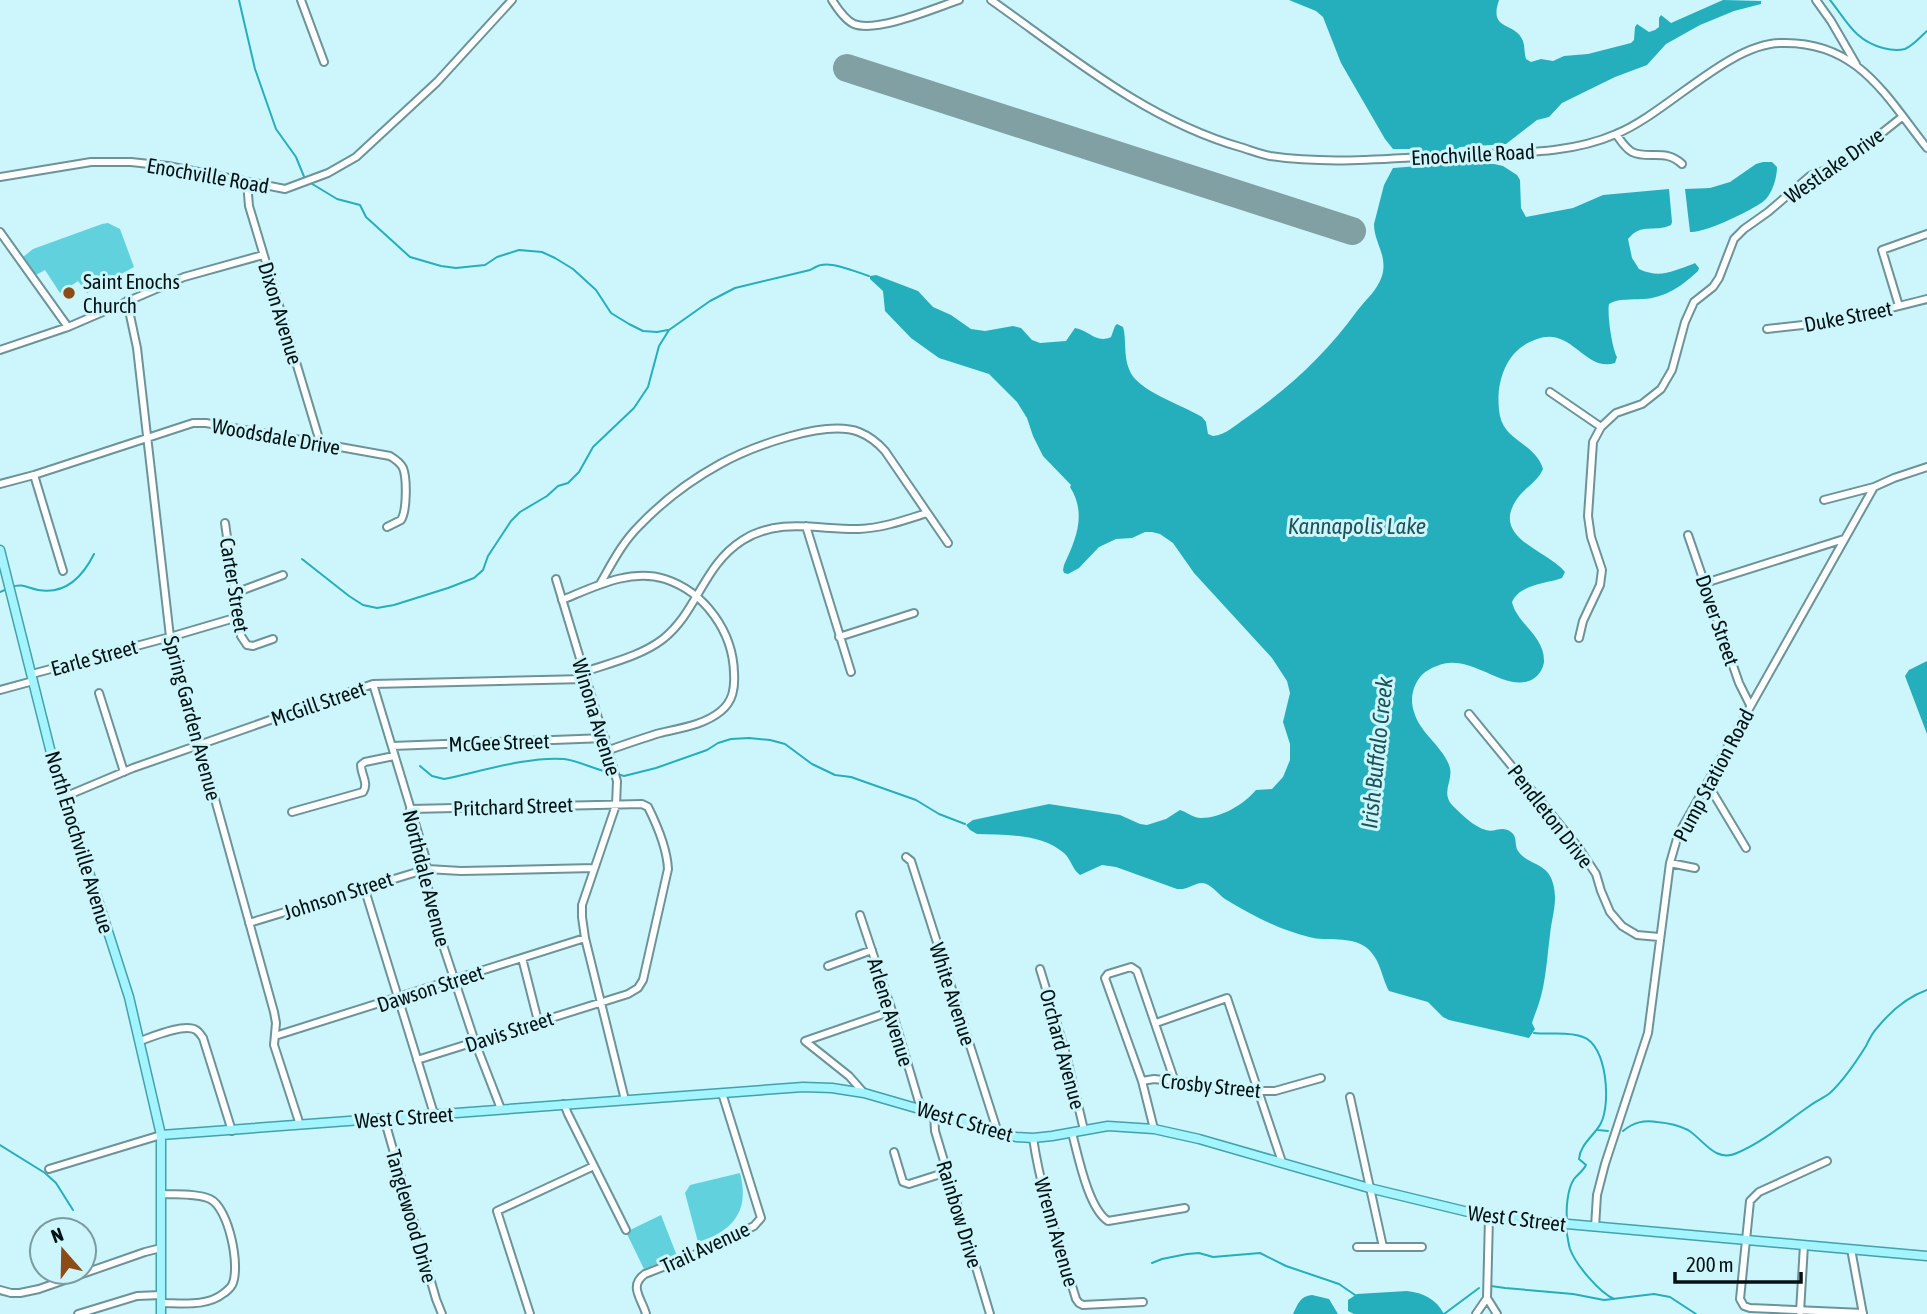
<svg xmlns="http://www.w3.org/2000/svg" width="1927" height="1314" font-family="'Asap Condensed',sans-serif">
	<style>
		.green { fill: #62d1de }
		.water { fill: #25aebc }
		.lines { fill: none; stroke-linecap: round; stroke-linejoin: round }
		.stream { stroke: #25aebc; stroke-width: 2 }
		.runway { stroke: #81a0a4; stroke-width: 28 }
		.minor-casing { stroke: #6d9398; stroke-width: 10 }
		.major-casing { stroke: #44a0ab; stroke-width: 11 }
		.minor { stroke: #fff; stroke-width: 6 }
		.major { stroke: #a3f4fd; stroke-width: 8 }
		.poi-dot { fill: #8c4b17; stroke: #ccf6fb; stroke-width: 2.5 }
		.labels { text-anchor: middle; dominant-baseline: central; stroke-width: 6; stroke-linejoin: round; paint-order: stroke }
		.street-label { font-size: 21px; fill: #041214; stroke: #ccf6fb }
		.poi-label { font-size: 21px; fill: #041214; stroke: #ccf6fb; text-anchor: start }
		.water-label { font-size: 23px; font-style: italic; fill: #1d5258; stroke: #ccf6fb }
	</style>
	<rect width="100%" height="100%" fill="#ccf6fb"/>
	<path class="green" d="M108 223 120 229 134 267 87 293 78 281 60 293 45 270 36 275 23 257 33 249 102 224Z
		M740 1173C750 1211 733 1231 698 1242L685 1193 690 1185Z
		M661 1215 677 1256 644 1269 627 1234 628 1231Z"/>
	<path class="water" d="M1289 0H1499C1488 32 1516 21 1523 41 1525 47 1524 53 1526 59L1531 62 1541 59 1553 61 1564 56 1588 54 1631 43 1634 40 1635 27 1637 24 1649 32 1655 30 1659 27V18L1661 15 1671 23 1723 0 1761 1V4L1734 11 1700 25 1666 44 1647 65 1615 77 1562 103 1549 117 1537 120 1506 144 1460 147 1455 150 1456 161 1458 164H1494L1503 166 1517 175 1520 180 1521 208 1526 217 1573 208 1603 195 1669 189 1672 222 1671 225C1654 233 1642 222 1628 239L1632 258 1639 269C1660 279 1673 271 1693 264L1695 263 1699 268 1698 271C1682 286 1665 298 1643 299 1631 300 1619 298 1609 304 1607 314 1612 348 1617 357L1615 363C1589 371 1576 339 1552 337 1543 336 1534 340 1526 344 1502 358 1495 390 1500 416 1505 441 1536 444 1543 469 1537 483 1522 489 1515 502 1493 539 1547 550 1565 572L1562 578C1545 584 1520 584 1512 602 1517 624 1545 636 1544 662 1543 669 1539 675 1533 679 1506 695 1470 651 1437 666 1431 668 1424 672 1420 677 1412 688 1410 700 1414 712 1420 733 1442 746 1449 765 1455 779 1440 791 1452 805 1461 814 1474 827 1486 830 1495 833 1502 825 1511 832 1518 837 1514 845 1518 851 1525 862 1540 863 1548 873 1553 879 1555 890 1555 898 1555 910 1551 923 1550 935 1547 957 1546 981 1539 1003 1537 1010 1534 1016 1532 1023L1535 1029 1529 1038 1449 1020 1443 1017 1428 1002 1389 991C1381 976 1381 960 1367 948 1350 935 1328 942 1309 937 1280 930 1251 915 1225 899 1218 894 1211 884 1203 883 1195 882 1189 890 1177 889L1116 867 1102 865 1080 875C1072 869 1071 859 1064 853 1041 833 1004 835 977 834L970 830 966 825 973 820 1049 804 1120 815 1140 824 1147 825 1166 819 1180 810C1187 812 1193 818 1201 818 1221 818 1243 805 1256 790L1272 789 1283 777 1290 760V744L1283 722 1290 693 1287 681 1272 658 1194 573 1173 543 1160 534 1152 532H1145L1132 538 1116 539 1099 547 1079 568 1068 574 1064 573 1063 570 1064 565C1076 539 1087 514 1070 487L1071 485 1043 456 1033 436 1027 418 1017 402 989 374 939 358 911 338 885 311 883 291 870 279V276L876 275 918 291 933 307 951 315 971 329 985 331 1013 326 1021 328 1032 340 1040 343 1066 341 1075 328C1089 330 1096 344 1111 337L1115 326 1117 324 1123 327 1124 331C1126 344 1124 357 1129 369 1136 391 1183 405 1202 417L1206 422 1208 434 1213 436C1226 435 1235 425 1246 418 1289 388 1326 354 1357 311 1366 299 1377 291 1382 276 1388 255 1374 243 1374 224L1384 185 1393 168 1419 166C1421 161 1420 154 1418 149H1393L1385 139 1341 63 1323 17 1316 11Z
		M1763 162H1772L1777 167C1777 177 1773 191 1766 199 1758 208 1703 234 1690 232L1685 189 1710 188 1730 182 1756 164Z
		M1927 661V734L1905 676 1909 670Z
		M1407 1291C1424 1293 1436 1299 1444 1314H1354L1348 1311V1300L1357 1294Z
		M1312 1295 1329 1299 1338 1314H1293C1298 1304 1300 1296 1312 1295Z"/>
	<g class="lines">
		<path class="stream" d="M239 0 255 69 276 129 296 157 305 179
			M1830 0C1847 21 1854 40 1883 48 1890 50 1898 51 1905 49 1914 45 1920 37 1927 31
			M309 182 337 199 360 205 366 217 410 257 441 266 456 268 485 265 497 257 519 250 542 252 555 258 573 269 596 290 611 313 629 324 643 331 657 332 668 330
			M302 559 349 596 363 605 377 608 394 605 448 588 474 578 483 570 488 556 511 521 520 512 547 496 558 486 568 483 579 472 593 447 634 408 648 387 659 346 669 330 710 301 735 288 810 270C812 269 819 265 821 265 833 262 857 272 869 276
			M12 587C22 583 28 588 38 590 66 595 83 576 94 554
			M0 592 7 589
			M420 766 432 776 444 779C479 772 529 756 564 759 580 761 595 770 612 773
			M617 774 624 776 656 768 707 750 718 743 731 739 749 738 770 740 785 744 812 764 835 775 851 777 916 800 939 814 965 824
			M1534 1033C1549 1035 1569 1031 1583 1037 1607 1045 1611 1103 1601 1123 1595 1135 1580 1144 1579 1159L1586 1165C1583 1171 1578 1174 1574 1179 1567 1190 1566 1209 1567 1221
			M1598 1130 1608 1131
			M1623 1131C1634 1122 1644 1120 1657 1122 1668 1123 1678 1125 1688 1130 1704 1140 1715 1163 1737 1153 1763 1142 1785 1123 1808 1107 1815 1101 1824 1098 1830 1093 1844 1080 1856 1062 1866 1046 1869 1040 1872 1033 1877 1028 1890 1012 1907 997 1927 990
			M0 1145 45 1173 56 1183 73 1210
			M1566 1227C1567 1234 1568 1242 1570 1249 1576 1265 1599 1292 1614 1299
			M1152 1263 1162 1259 1187 1254 1199 1253 1213 1257 1260 1253 1286 1266 1339 1284 1355 1295
			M1491 1286 1505 1288 1573 1294 1604 1300 1654 1294 1670 1297 1696 1314
			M1444 1314 1479 1288"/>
		<path class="runway" d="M847 68 1352 231"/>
		<g class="minor-casing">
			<path id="minor" d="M301 0 324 62
				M832 0C837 8 845 20 854 24 877 33 935 8 959 0
				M991 0C1069 55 1146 120 1240 147 1250 150 1260 154 1270 156 1331 165 1393 158 1455 155 1508 152 1566 156 1616 134 1666 114 1728 44 1780 43 1857 40 1885 95 1927 148
				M1816 0 1831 21 1856 64
				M1616 134C1621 141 1625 148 1632 152 1649 160 1665 148 1682 164
				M0 177 91 162H131L168 166 285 189 328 173 356 157 437 82 512 0
				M247 182 249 206 320 442
				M0 232 68 327
				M127 301 137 348 170 637 274 1012 276 1023 274 1045 300 1125
				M1899 306 1882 250 1927 234
				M1767 329 1839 321 1927 299
				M0 350 68 327 184 277 263 255
				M1550 392 1601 427
				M34 475 63 571
				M0 484 34 475 193 423H206L390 456C395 459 400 462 403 468 407 478 407 511 401 520L387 527
				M1824 500 1874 487
				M225 523 241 636 247 645 253 646 273 639
				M806 526 851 672
				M1688 535 1739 683 1750 705
				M556 579 617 781 616 805 582 905V917L585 938 625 1100
				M1705 583 1844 539
				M600 584C612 563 622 543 639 526 662 502 691 480 720 464 751 447 825 419 859 432 869 436 878 443 885 451L948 543
				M235 593 283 575
				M562 600C594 587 630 568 665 579 705 592 733 632 734 673 735 688 733 701 721 711 704 725 681 728 660 733 643 738 626 744 609 750
				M839 637 914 613
				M1579 638 1583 621 1600 585 1602 570 1591 537 1588 516 1593 442 1601 427 1616 413 1642 404 1661 389 1672 370 1685 322 1694 302 1713 287 1719 278 1734 239 1744 229 1768 212 1810 176 1834 167 1858 152 1902 117
				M584 672C610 663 641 656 663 639 698 611 703 565 743 540 779 517 820 530 859 529 883 528 905 520 927 513
				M32 674 170 637 238 617
				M373 684 425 856 429 897 435 921 475 1042 501 1109
				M0 690 33 681
				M99 693 124 772
				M1469 714 1578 847 1596 874 1601 891 1610 912 1622 926 1637 935 1659 937
				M392 746 605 738
				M1707 783 1746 848
				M64 797 133 768 373 684 586 679
				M410 809 642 804 648 807C657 825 667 849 668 869L643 980 638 988 628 994 417 1060
				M292 812 363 792C369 783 361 775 361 765L365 762 394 756
				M906 857 911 861 998 1133
				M1670 863 1695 868
				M364 887 434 1114
				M860 915 892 1011 921 1109
				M249 923 427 869 461 871 594 868
				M522 958 538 1021
				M828 966 872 950
				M1040 969 1065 1051 1084 1130
				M1156 1023 1227 998 1282 1162
				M275 1036 585 938
				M140 1041C152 1037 184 1023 196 1030 199 1032 201 1035 203 1038L232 1131
				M1142 1081 1154 1079 1258 1091H1275L1321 1078
				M864 1093 849 1076 805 1041 892 1011
				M1350 1097 1383 1247
				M564 1104 568 1114 626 1230
				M934 1113 935 1131 990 1314
				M384 1118 436 1299 442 1314
				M1154 1129 1142 1081 1105 978 1108 974 1131 967 1137 971 1175 1082
				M1072 1133C1078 1155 1088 1208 1108 1221L1185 1208
				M1033 1138C1041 1193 1060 1246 1076 1299L1079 1303 1083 1305 1143 1302
				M894 1152 903 1182 909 1184 947 1172
				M1827 1161 1759 1192 1750 1201 1740 1299 1744 1306 1750 1308 1863 1313
				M49 1169 161 1135
				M1595 1227 1597 1195 1605 1164 1648 1033 1670 863 1678 835 1874 487 1894 478 1927 467
				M1357 1247H1422
				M1851 1249 1863 1314
				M0 1290 11 1293H20L39 1289 145 1252 161 1248
				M1487 1298 1497 1314
				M161 1303C182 1303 207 1307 224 1293 226 1292 231 1287 232 1285 241 1268 229 1208 210 1199 196 1193 176 1195 161 1194
				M1800 1312 1804 1245
				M78 1314 137 1296 161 1295
				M530 1314 497 1211 594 1166
				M646 1314C642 1299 628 1286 645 1274L696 1254 754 1226 761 1218 722 1093
				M1476 1314 1487 1298 1489 1217"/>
		</g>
		<g class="major-casing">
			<path id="major" d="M0 550 52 757 129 997 161 1135V1314
				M161 1135 803 1087 832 1088 864 1093 1016 1137 1033 1138 1052 1136 1108 1126 1154 1129 1199 1139 1369 1188 1489 1217 1927 1256"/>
		</g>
		<use href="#minor" class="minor"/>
		<use href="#major" class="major"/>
	</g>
	<circle class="poi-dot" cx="69" cy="293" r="7"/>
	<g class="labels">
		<g class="street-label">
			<text transform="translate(1473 154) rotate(-3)">Enochville Road</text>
			<text transform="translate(1834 165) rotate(-35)">Westlake Drive</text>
			<text transform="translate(208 175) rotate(10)">Enochville Road</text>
			<text transform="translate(281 313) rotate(73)">Dixon Avenue</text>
			<text transform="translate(1848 316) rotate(-11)">Duke Street</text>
			<text transform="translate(276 436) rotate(10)">Woodsdale Drive</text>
			<text transform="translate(235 585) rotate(81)">Carter Street</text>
			<text transform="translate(1718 620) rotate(71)">Dover Street</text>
			<text transform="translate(94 657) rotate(-15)">Earle Street</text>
			<text transform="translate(318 703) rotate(-19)">McGill Street</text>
			<text transform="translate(597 717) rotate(73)">Winona Avenue</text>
			<text transform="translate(193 718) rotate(75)">Spring Garden Avenue</text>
			<text transform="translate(499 742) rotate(-2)">McGee Street</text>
			<text transform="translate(1713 775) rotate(-62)">Pump Station Road</text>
			<text transform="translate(513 806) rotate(-2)">Pritchard Street</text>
			<text transform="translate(1551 816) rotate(52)">Pendleton Drive</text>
			<text transform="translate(80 842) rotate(73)">North Enochville Avenue</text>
			<text transform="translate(427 878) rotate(76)">Northdale Avenue</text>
			<text transform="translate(338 895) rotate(-18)">Johnson Street</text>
			<text transform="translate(430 988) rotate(-18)">Dawson Street</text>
			<text transform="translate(953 994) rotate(72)">White Avenue</text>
			<text transform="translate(891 1012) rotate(73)">Arlene Avenue</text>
			<text transform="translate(509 1031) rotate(-18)">Davis Street</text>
			<text transform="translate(1063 1049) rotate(75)">Orchard Avenue</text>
			<text transform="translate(1211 1085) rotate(6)">Crosby Street</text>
			<text transform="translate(404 1117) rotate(-4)">West C Street</text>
			<text transform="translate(965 1121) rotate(16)">West C Street</text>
			<text transform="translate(960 1214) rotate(73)">Rainbow Drive</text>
			<text transform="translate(412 1216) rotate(74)">Tanglewood Drive</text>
			<text transform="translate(1517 1218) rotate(7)">West C Street</text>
			<text transform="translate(1057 1232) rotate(74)">Wrenn Avenue</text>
			<text transform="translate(705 1247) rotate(-25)">Trail Avenue</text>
		</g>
		<g class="poi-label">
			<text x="83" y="281">Saint Enochs<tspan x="83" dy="24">Church</tspan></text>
		</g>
		<g class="water-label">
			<text x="1357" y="526">Kannapolis Lake</text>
			<text transform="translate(1377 753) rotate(-84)">Irish Buffalo Creek</text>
		</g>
	</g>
	<g transform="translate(63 1251) rotate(340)"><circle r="33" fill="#ccf6fb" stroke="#7c9b9f" stroke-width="2"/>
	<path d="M0-5L12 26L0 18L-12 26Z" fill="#8c4b17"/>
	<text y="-10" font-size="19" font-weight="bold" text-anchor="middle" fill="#041214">N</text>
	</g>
	<path d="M1675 1272v10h126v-10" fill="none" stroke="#041214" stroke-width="3.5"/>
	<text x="1686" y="1272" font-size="21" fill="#041214" stroke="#ccf6fb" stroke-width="5" paint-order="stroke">200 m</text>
</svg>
